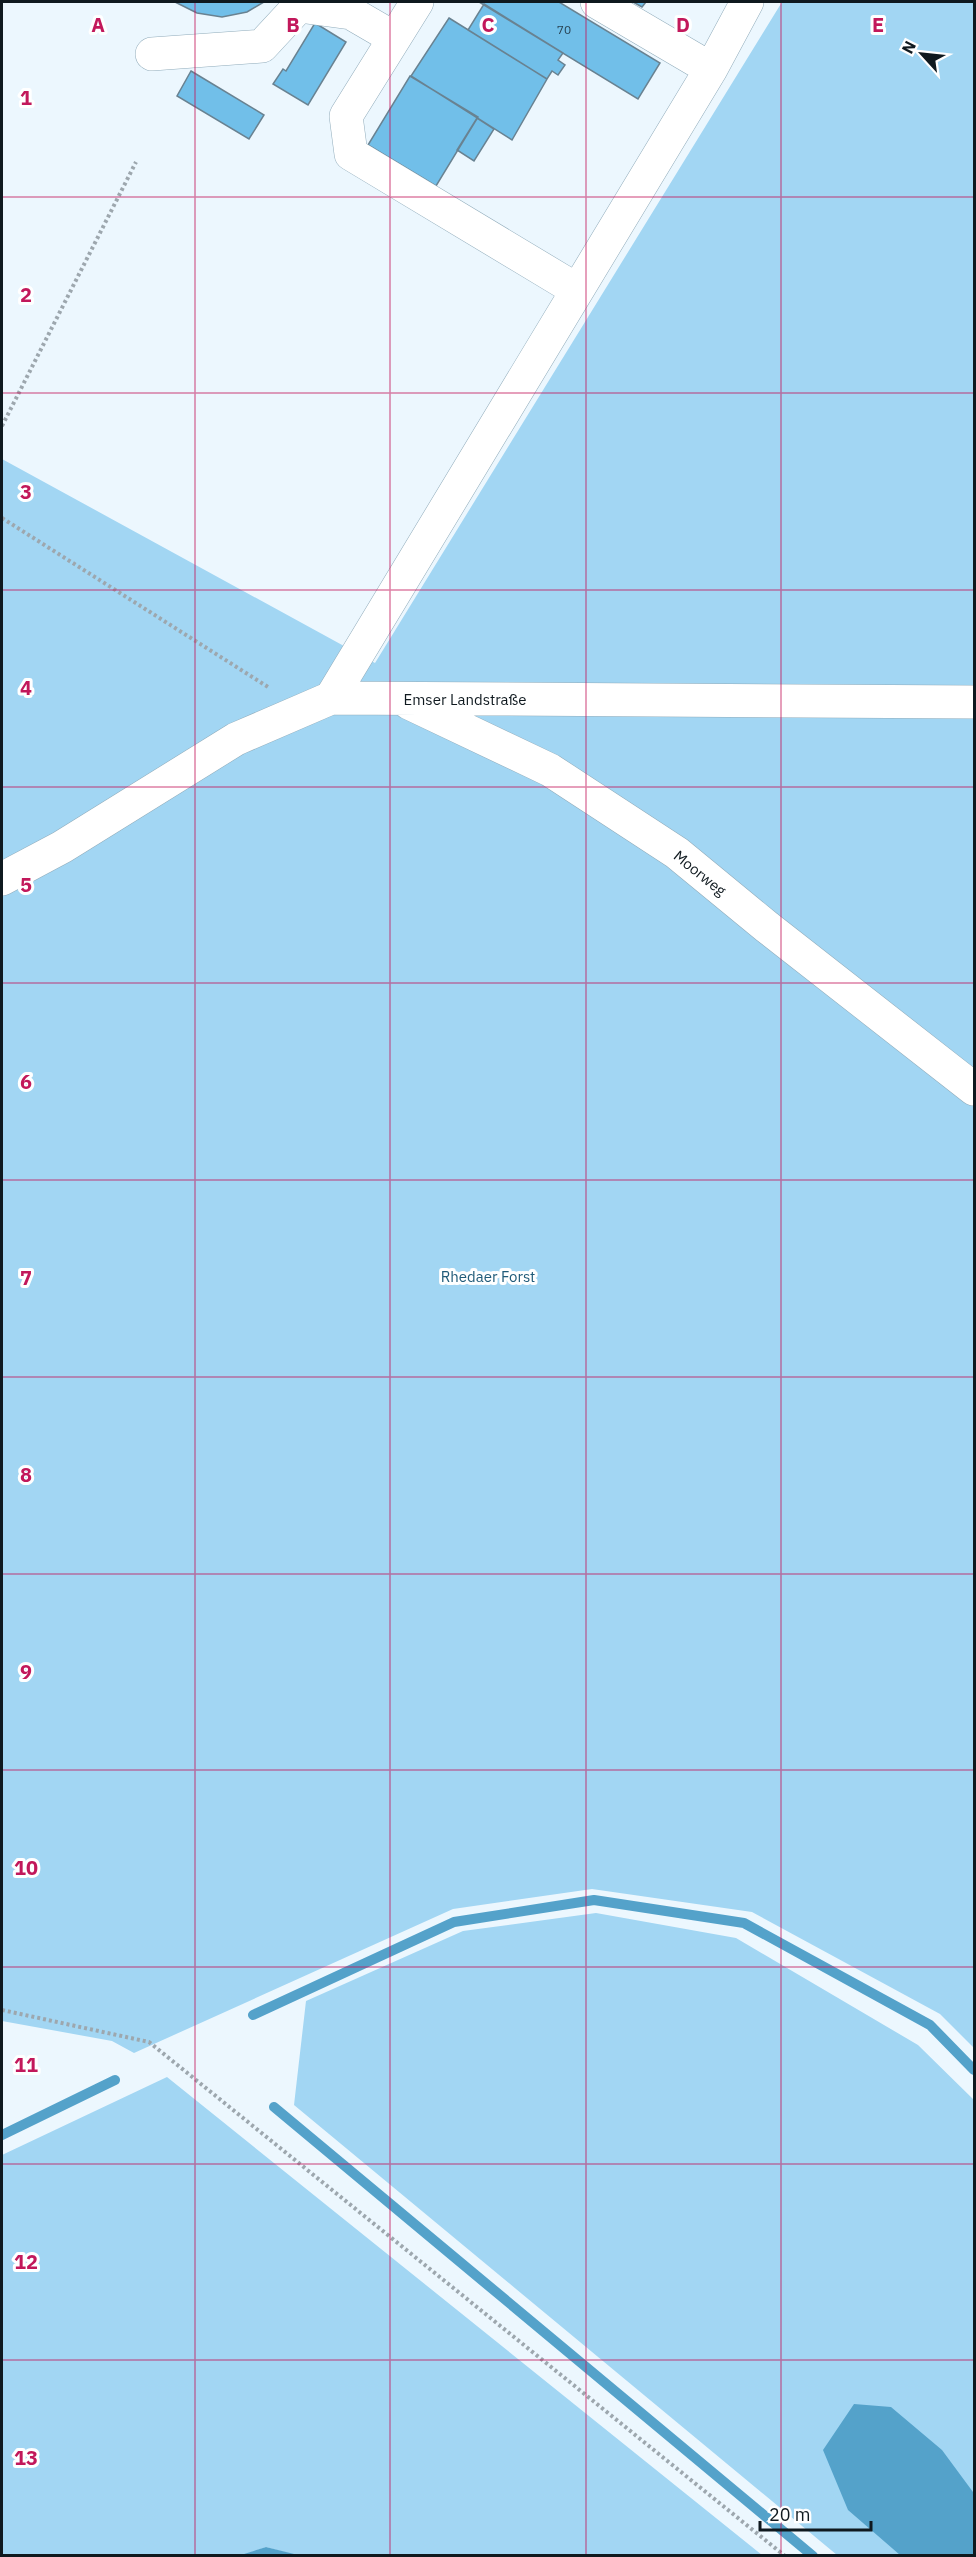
<svg xmlns="http://www.w3.org/2000/svg" width="976" height="2557" font-family="'IBM Plex Sans',sans-serif">
	<style>
		.green { fill: #a2d6f3 }
		.water { fill: #54a2ca }
		.lines { fill: none; stroke-linecap: round; stroke-linejoin: round }
		.stream { stroke: #54a2ca; stroke-width: 10 }
		.building { fill: #71bfe9; stroke: #698291; stroke-width: 1.5 }
		.minor-casing { stroke: #91acbb; stroke-width: 34 }
		.path { stroke: #9da7ae; stroke-width: 4; stroke-dasharray: 3 3; stroke-linecap: butt }
		.minor { stroke: #fff; stroke-width: 33 }
		.grid { fill: none; stroke: #c2185b; stroke-width: 1.5; stroke-opacity: 0.55 }
		.labels { text-anchor: middle; dominant-baseline: central; stroke-width: 6; stroke-linejoin: round; paint-order: stroke }
		.number-label { font-size: 12px; fill: #284252 }
		.street-label { font-size: 15px; fill: #0f191f; stroke: #fff }
		.park-label { font-size: 15px; fill: #205b79; stroke: #fff }
		.grid-label { font-size: 20px; text-anchor: middle; font-weight: bold; fill: #c2185b; stroke: #fff; stroke-width: 6; stroke-linejoin: round; paint-order: stroke }
	</style>
	<rect width="100%" height="100%" fill="#ecf7fe"/>
	<path class="green" d="M782 2H974V2048L940 2014 752 1912 592 1889 453 1909 134 2053 112 2041 2 2021V459L375 663Z
		M596 1913 736 1938 918 2045 974 2100V2555H837L294 2105 306 2001 463 1931Z
		M167 2077 762 2555 298 2556 266 2547 241 2556 2 2555V2155Z"/>
	<path class="water" d="M854 2404 891 2407 942 2450 973 2492 974 2555H900L848 2510 823 2450Z
		M266 2547 298 2555H241Z"/>
	<g class="lines">
		<path class="stream" d="M253 2015 454 1922 594 1900 744 1923 930 2025 974 2070
			M274 2107 813 2556
			M2 2135 115 2080"/>
	</g>
	<path class="building" d="M175 2H264L247 12 222 17 197 13Z
		M479 2H559L660 63 638 99Z
		M633 2H646L642 7Z
		M484 4 563 53 558 60 565 65 558 75 552 71 547 79 468 30Z
		M449 18 547 79 512 140 411 76Z
		M315 23 346 42 308 105 273 84 283 69 286 71Z
		M191 71 264 115 249 139 177 96Z
		M410 76 478 117 436 186 368 145Z
		M477 118 494 129 474 161 457 150Z"/>
	<g class="lines">
		<g class="minor-casing">
			<path id="minor" d="M417 2 346 116 351 154 577 290
				M597 2 711 69
				M152 54 262 46 299 6 351 13 394 38
				M331 698 711 69 747 2
				M409 703 550 770 677 853 767 927 974 1089
				M2 879 62 847 236 739 331 698 974 702"/>
		</g>
		<path class="path" d="M2 426 136 162
			M2 518 268 687
			M2 2010 149 2042 785 2556"/>
		<use href="#minor" class="minor"/>
	</g>
	<path class="grid" d="M195 2V2556M390 2V2556M586 2V2556M781 2V2556M2 197H974M2 393H974M2 590H974M2 787H974M2 983H974M2 1180H974M2 1377H974M2 1574H974M2 1770H974M2 1967H974M2 2164H974M2 2360H974"/>
	<g class="labels">
		<g class="number-label">
			<text x="564" y="29">70</text>
		</g>
		<g class="street-label">
			<text x="465" y="699">Emser Landstraße</text>
			<text transform="translate(700 873) rotate(39)">Moorweg</text>
		</g>
		<g class="park-label">
			<text x="488" y="1276">Rhedaer Forst</text>
		</g>
	</g>
	<g class="grid-label">
		<text x="98" y="32">A</text>
		<text x="293" y="32">B</text>
		<text x="488" y="32">C</text>
		<text x="683" y="32">D</text>
		<text x="878" y="32">E</text>
		<text x="26" y="105">1</text>
		<text x="26" y="302">2</text>
		<text x="26" y="499">3</text>
		<text x="26" y="695">4</text>
		<text x="26" y="892">5</text>
		<text x="26" y="1089">6</text>
		<text x="26" y="1285">7</text>
		<text x="26" y="1482">8</text>
		<text x="26" y="1679">9</text>
		<text x="26" y="1875">10</text>
		<text x="26" y="2072">11</text>
		<text x="26" y="2269">12</text>
		<text x="26" y="2465">13</text>
	</g>
	<rect width="976" height="2557" fill="none" stroke="#0f191f" stroke-width="6"/>
	<g transform="translate(922 54) rotate(297)" stroke="#ffffff" stroke-width="4.5" paint-order="stroke">
	<path d="M0-4.5L10 22L0 15L-10 22Z" fill="#0f191f"/>
	<text y="-9" font-size="16" font-weight="bold" text-anchor="middle" fill="#0f191f">N</text>
	</g>
	<path d="M760 2521v9h111v-9" fill="none" stroke="#0f191f" stroke-width="3"/>
	<text x="769" y="2521" font-size="18" fill="#0f191f" stroke="#ffffff" stroke-width="4.5" paint-order="stroke">20 m</text>
</svg>
